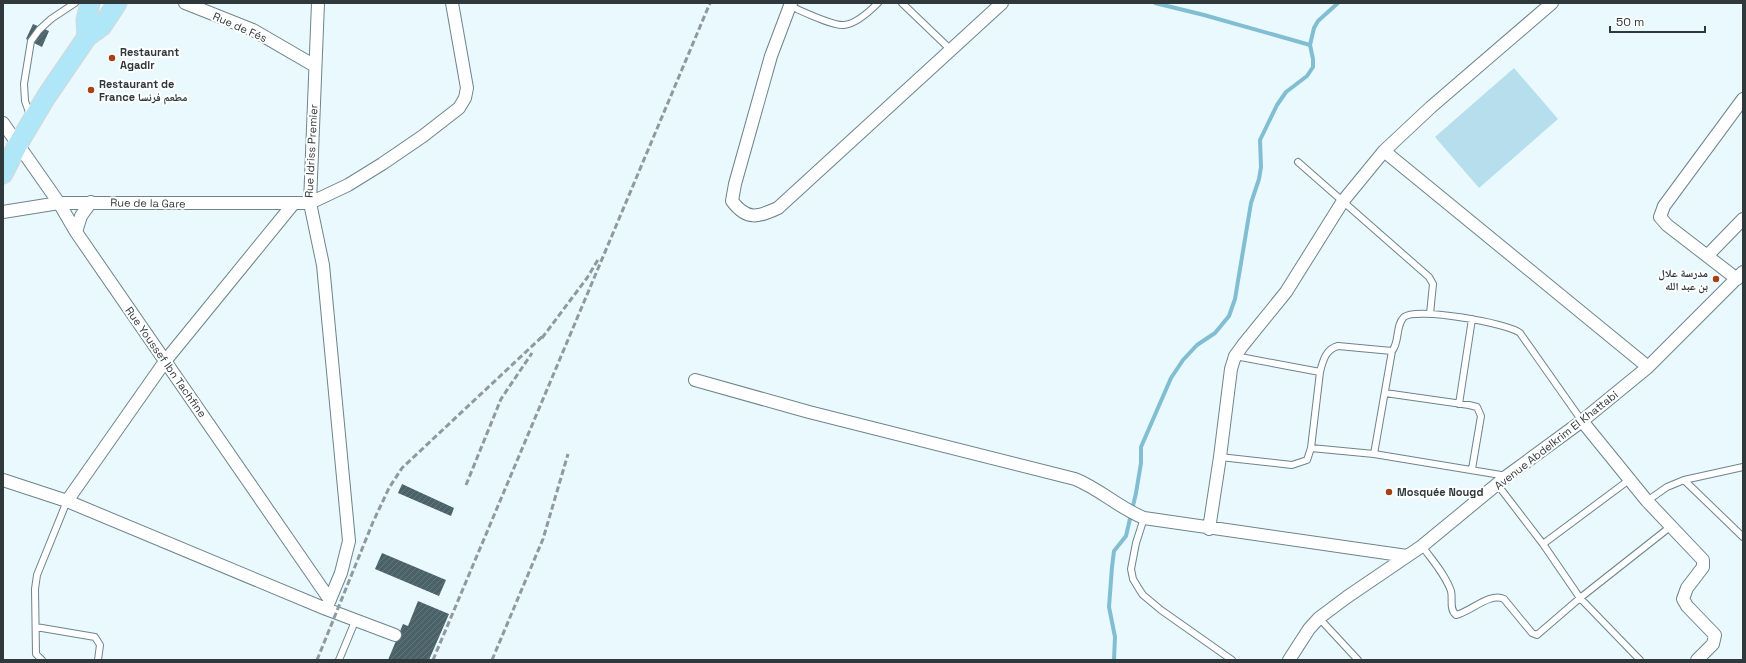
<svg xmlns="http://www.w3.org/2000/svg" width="1746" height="663" font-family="'Space Grotesk','Noto Naskh Arabic',sans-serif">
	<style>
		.garden { fill: #b6deec }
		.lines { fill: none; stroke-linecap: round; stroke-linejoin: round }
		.stream { stroke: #81bed2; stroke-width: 4 }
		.building { fill: url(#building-hatch) }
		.service-casing { stroke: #6d848c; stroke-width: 8 }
		.minor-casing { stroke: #6d848c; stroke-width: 14 }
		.primary-casing { stroke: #d5d7d8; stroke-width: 21 }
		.service { stroke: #fff; stroke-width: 6 }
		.minor { stroke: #fff; stroke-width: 12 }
		.primary { stroke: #b0e7f8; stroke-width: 19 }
		.rail { stroke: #8d9a9e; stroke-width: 3; stroke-dasharray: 6 3; stroke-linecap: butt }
		.poi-dot { fill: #a64015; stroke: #fff; stroke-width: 1.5 }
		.labels { text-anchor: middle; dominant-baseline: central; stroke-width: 4; stroke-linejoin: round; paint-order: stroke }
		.street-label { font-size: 11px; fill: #2f393c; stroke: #fff }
		.poi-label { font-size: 11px; font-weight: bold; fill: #2f393c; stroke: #fff; text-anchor: start }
	</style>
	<defs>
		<pattern id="building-hatch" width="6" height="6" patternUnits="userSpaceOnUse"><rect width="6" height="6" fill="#4b6269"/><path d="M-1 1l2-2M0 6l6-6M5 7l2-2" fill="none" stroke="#63767b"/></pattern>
	</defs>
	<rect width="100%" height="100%" fill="#e9f9fe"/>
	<path class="garden" d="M1514 68 1558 119 1479 188 1435 137Z"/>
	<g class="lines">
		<path class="stream" d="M1155 3 1204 15 1310 45
			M1114 660 1115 637 1109 607 1112 567 1114 551 1126 536 1136 493 1141 463V447L1171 378 1183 360 1197 345 1215 333 1229 316 1235 299 1251 203 1259 179 1261 167 1260 140 1277 105 1286 92 1307 76 1313 67V59L1310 45 1314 28 1318 21 1338 3"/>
	</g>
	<path class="building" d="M33 24 49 31 42 47 26 39Z
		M402 484 454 508 451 516 398 493Z
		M382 553 446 580 439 596 375 569Z
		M418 601 449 614 429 660H388L403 624 408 626Z"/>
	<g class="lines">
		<g class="service-casing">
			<path id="service" d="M902 3 951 50
				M790 6C802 11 832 26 844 25 856 24 870 11 878 3
				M30 115 25 101 24 84 31 41 39 30 51 19 75 3
				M1298 162 1429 277 1433 284 1430 314
				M1235 356 1320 372C1323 360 1326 349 1338 346L1392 351C1400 342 1395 326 1404 317 1416 307 1508 323 1520 333L1582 421
				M1385 393 1469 405 1477 407 1481 416 1472 469
				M1459 404 1472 319
				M1311 448 1374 454 1507 476
				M1374 454 1392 351
				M1220 457 1292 465 1307 460 1311 448 1320 372
				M1684 480 1743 467
				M1497 484 1543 544 1580 598 1640 660
				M1647 501 1667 487 1684 480 1743 537
				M1144 518 1136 543 1131 569 1133 579 1139 589 1143 595 1161 610 1232 660
				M1543 544 1629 480
				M1422 546C1432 560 1445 574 1451 591 1453 599 1449 609 1456 615 1470 612 1490 592 1504 599L1532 633 1537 635 1580 598 1670 527
				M1319 618 1358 660
				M36 627 95 637 100 645 98 660
				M42 660 36 654 35 589 37 575 67 501
				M339 660 356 619"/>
		</g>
		<g class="minor-casing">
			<path id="minor" d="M185 3 253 30 315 66
				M318 3 310 203 323 265 349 541 341 573 326 609
				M791 3 771 56 735 184 732 201C747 221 758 217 778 208L1002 3
				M3 123 59 203 76 232 330 600
				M1384 151 1648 367
				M3 212 59 203H294
				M76 232 81 216 91 202
				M1707 256 1743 219
				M1737 279 1667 225 1660 217 1664 206 1743 99
				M695 380 809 412 1075 479C1100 489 1119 508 1144 518L1407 556
				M1582 421 1647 501 1703 560V567L1687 588 1683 599 1687 606 1715 635 1713 644 1697 660
				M3 480 67 501 326 609 395 635
				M67 501 166 360 294 203H310L348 185 382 164 423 136 459 108 465 98 467 88 452 3
				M1209 529 1220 457 1231 369 1235 356 1243 345 1286 292 1343 201 1384 151 1431 107 1552 3
				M1289 660 1309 629 1319 618 1347 597 1422 546 1507 476 1582 421 1648 367 1743 272"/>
		</g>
		<g class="primary-casing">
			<path id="primary" d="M87 37 86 20 90 3
				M3 174 18 144 46 97 87 37 102 26 117 3"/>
		</g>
		<use href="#service" class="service"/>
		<use href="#minor" class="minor"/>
		<use href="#primary" class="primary"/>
		<path class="rail" d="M542 338 587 278 599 258
			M466 485 501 399 532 353
			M317 660 373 522 389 488 402 468 545 334
			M433 660 710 3
			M492 660 543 539 568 454"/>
	</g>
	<g class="poi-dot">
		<circle cx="112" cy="58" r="4"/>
		<circle cx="91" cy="90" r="4"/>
		<circle cx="1716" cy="279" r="4"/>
		<circle cx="1389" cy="492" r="4"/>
	</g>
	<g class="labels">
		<g class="street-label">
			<text transform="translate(240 27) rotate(24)">Rue de Fés</text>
			<text transform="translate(311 151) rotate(-87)">Rue Idriss Premier</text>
			<text transform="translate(148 203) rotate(1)">Rue de la Gare</text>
			<text transform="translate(166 362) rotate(55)">Rue Youssef Ibn Tachfine</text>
			<text transform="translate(1556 440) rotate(-38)">Avenue Abdelkrim El Khattabi</text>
		</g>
		<g class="poi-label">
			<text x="120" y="52">Restaurant<tspan x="120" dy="13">Agadir</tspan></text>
			<text x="99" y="84">Restaurant de<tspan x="99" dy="13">France مطعم فرنسا</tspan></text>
			<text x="1708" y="273" text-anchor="end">مدرسة علال<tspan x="1708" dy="13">بن عبد الله</tspan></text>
			<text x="1397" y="492">Mosquée Nougd</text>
		</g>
	</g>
	<rect width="1746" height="663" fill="none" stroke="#2f393c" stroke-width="8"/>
	<path d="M1610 26v6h95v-6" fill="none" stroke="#2f393c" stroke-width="2"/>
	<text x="1616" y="26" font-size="12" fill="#2f393c" stroke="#ffffff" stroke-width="3" paint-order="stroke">50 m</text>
</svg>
